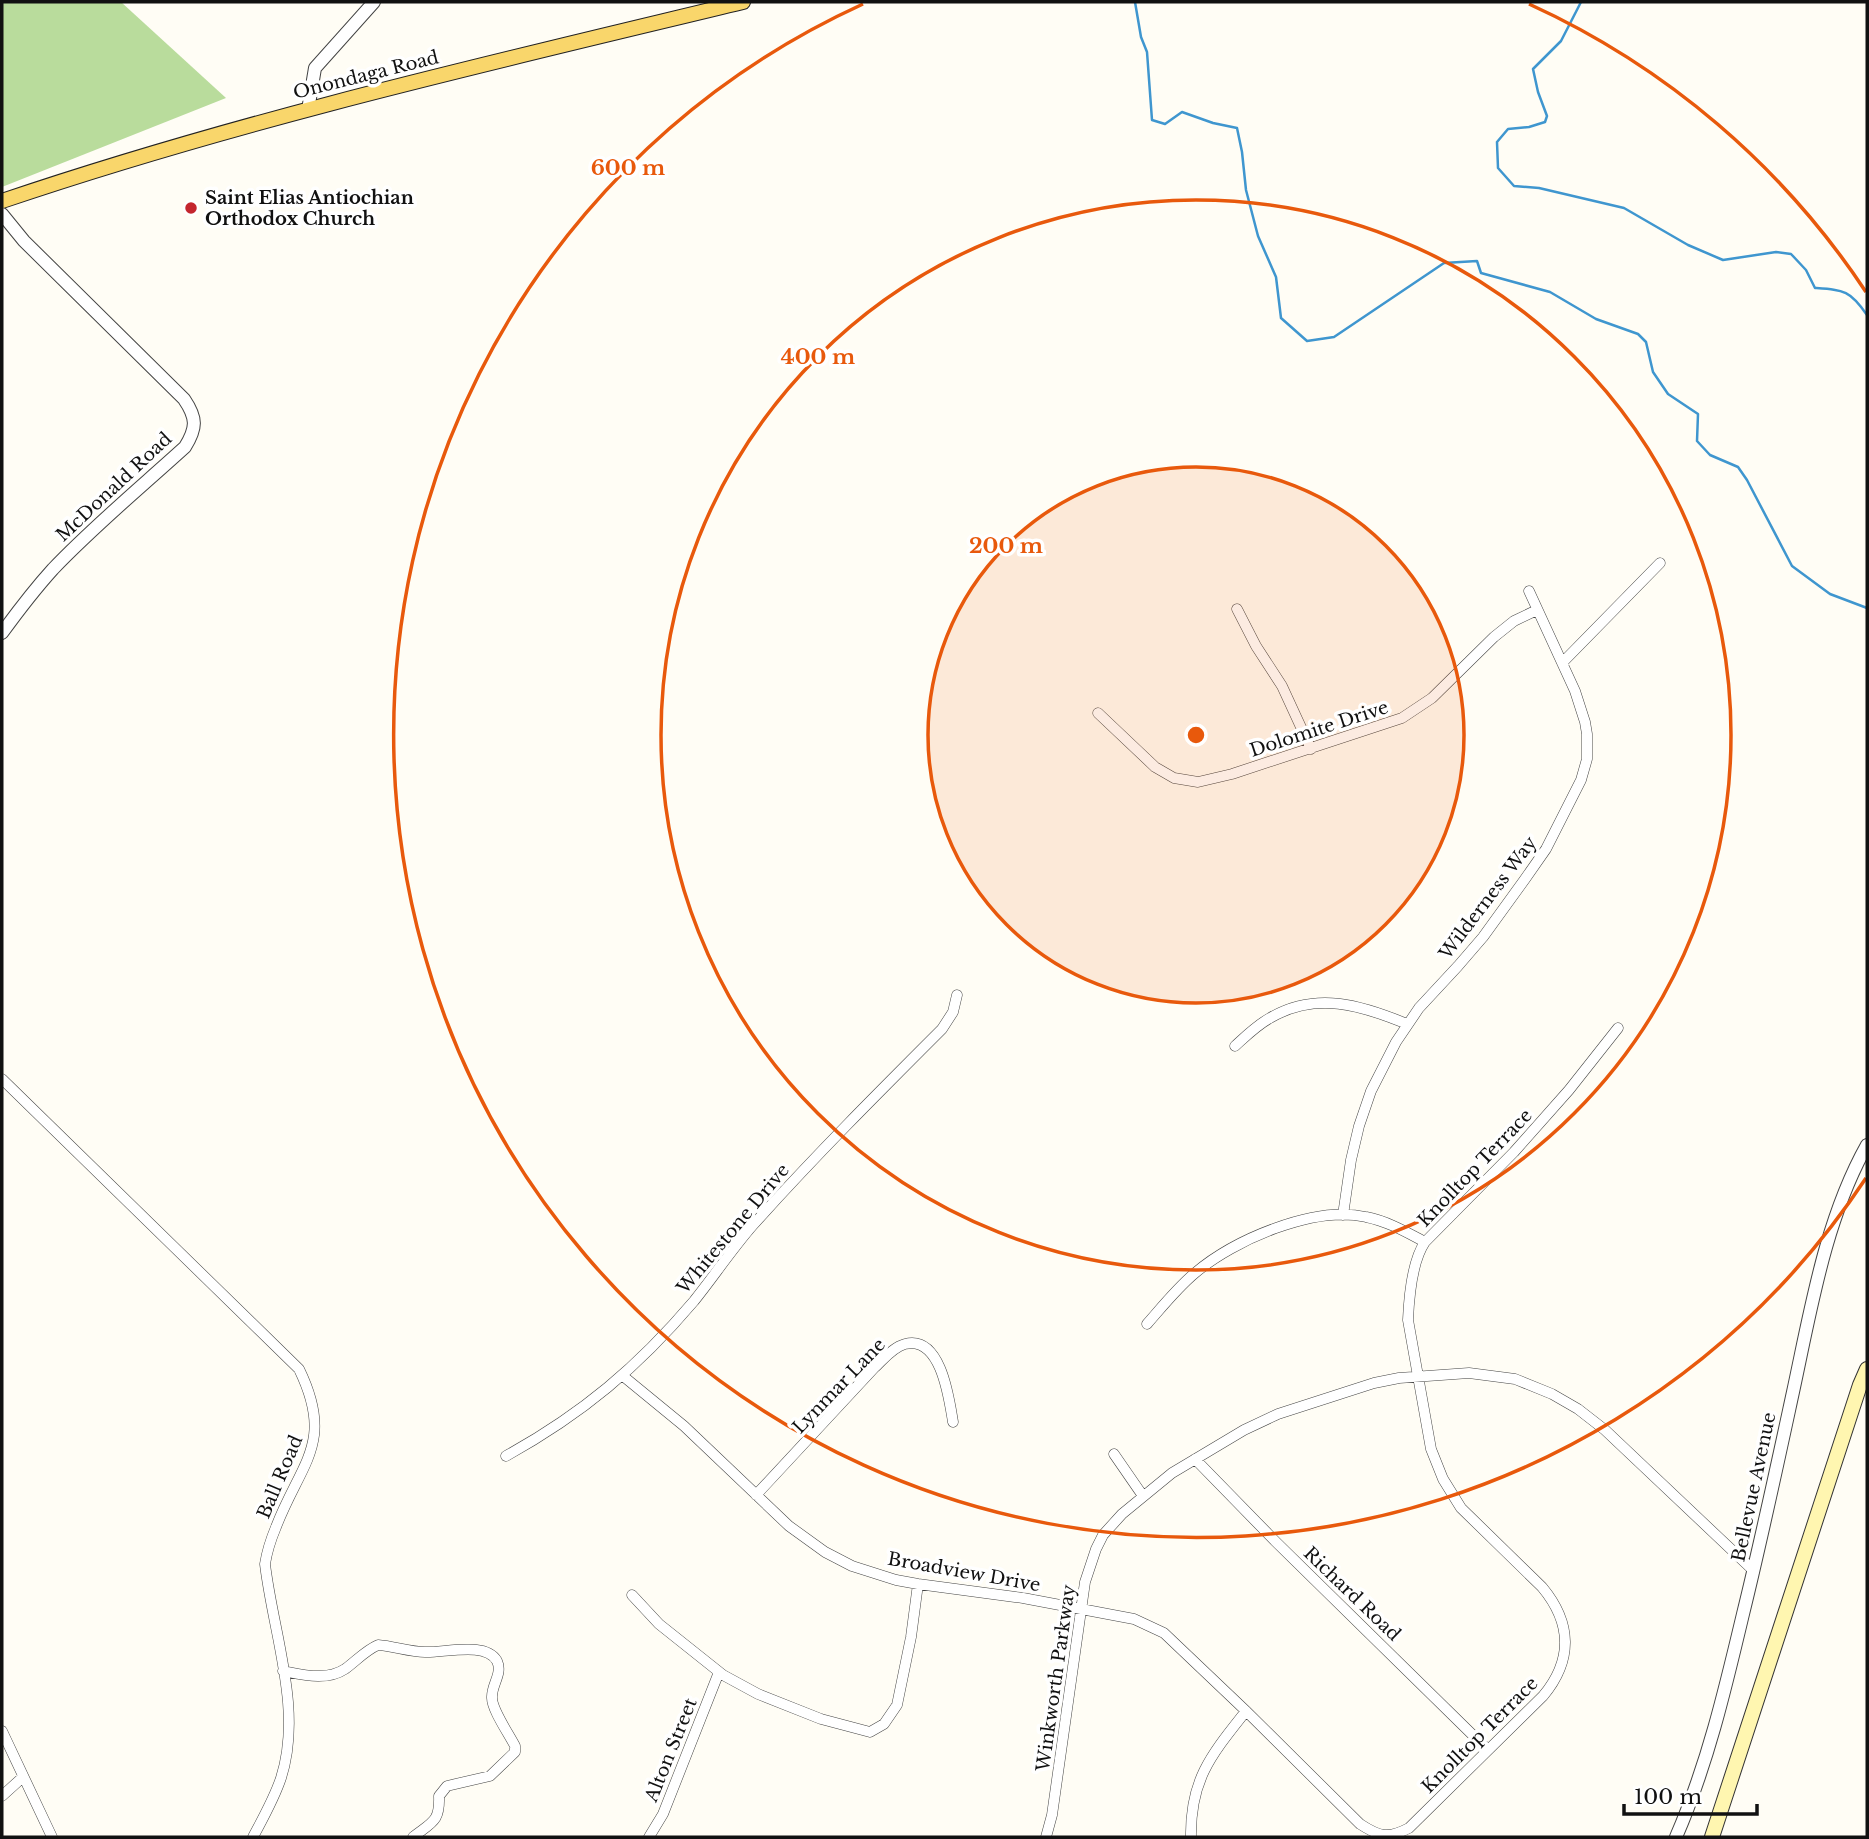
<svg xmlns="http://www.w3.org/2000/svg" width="1869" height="1839" font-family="'Libre Baskerville',serif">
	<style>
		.forest { fill: #b9dc9c }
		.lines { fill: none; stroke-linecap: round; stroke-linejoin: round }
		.stream { stroke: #3f96cf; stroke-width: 2.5 }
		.minor-casing { stroke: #444; stroke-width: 11 }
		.tertiary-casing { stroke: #444; stroke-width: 14 }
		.secondary-casing { stroke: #333; stroke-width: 16 }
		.primary-casing { stroke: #222; stroke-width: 16 }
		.minor { stroke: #fff; stroke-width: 10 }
		.tertiary { stroke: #fff; stroke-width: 12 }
		.secondary { stroke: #fff6b0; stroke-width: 14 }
		.primary { stroke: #f9d66b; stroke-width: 14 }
		.ring { fill: none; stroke: #e8590c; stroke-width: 3.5 }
		.poi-dot { fill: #c4262e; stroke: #fff; stroke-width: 2.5 }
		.labels { text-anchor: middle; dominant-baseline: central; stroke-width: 7; stroke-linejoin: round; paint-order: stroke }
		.street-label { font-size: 18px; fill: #111; stroke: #fff }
		.poi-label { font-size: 18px; font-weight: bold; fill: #111; stroke: #fff; text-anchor: start }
		.centre { fill: #e8590c; stroke: #fff; stroke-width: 3.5 }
		.ring-label { font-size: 21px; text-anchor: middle; font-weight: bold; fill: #e8590c; stroke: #fff; stroke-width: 7; stroke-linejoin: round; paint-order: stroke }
	</style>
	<rect width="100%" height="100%" fill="#fffdf5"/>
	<path class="forest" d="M2 2H121L226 98 2 187Z"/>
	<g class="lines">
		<path class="stream" d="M1135 2 1141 37 1147 52 1152 120 1165 124 1182 112 1213 123 1237 128 1242 152 1246 190 1258 236 1276 277 1281 318 1307 341 1334 337 1444 263 1477 261 1481 273 1550 292 1596 319 1638 334 1646 342 1653 372 1668 394 1698 414 1697 441 1710 455 1738 467 1747 480 1792 566 1830 594 1867 608
			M1581 2 1561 41 1533 69 1538 92 1547 116 1545 122 1529 127 1508 129 1497 142 1498 168 1514 186 1539 188 1624 208 1688 245 1723 260 1776 252 1791 254 1806 270 1815 288C1844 290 1850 290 1867 315"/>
		<g class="minor-casing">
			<path id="minor" d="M1237 609 1256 646 1282 686 1311 749
				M1562 663 1660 563
				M1098 713 1155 767 1174 778 1198 782 1232 774 1402 718 1432 698 1494 637 1514 621 1537 610
				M1235 1046C1246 1036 1257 1025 1270 1018 1316 991 1361 1005 1407 1024
				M2 1079 299 1369C335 1443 301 1462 276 1527 271 1539 267 1551 265 1564 273 1633 303 1710 281 1778 274 1799 263 1818 253 1837
				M1343 1215 1351 1160 1359 1126 1371 1091 1396 1042 1419 1008 1458 966 1483 937 1525 879 1546 849 1581 780 1587 759V734L1585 722 1575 691 1529 591
				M1147 1324C1162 1307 1177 1288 1195 1273 1234 1240 1314 1205 1366 1217 1387 1221 1406 1232 1425 1242
				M623 1376 684 1426 789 1526 825 1552 852 1566 896 1580 918 1584 1023 1598 1134 1619 1164 1633 1246 1711 1360 1824C1380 1837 1388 1839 1409 1828L1543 1696C1573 1660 1572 1623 1542 1587L1461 1508 1443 1479 1431 1449 1408 1320C1409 1297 1412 1261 1425 1242L1514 1152 1569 1090 1618 1028
				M1114 1454 1143 1496
				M506 1456C582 1414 638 1367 694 1301 714 1276 732 1249 753 1225 814 1157 878 1093 942 1029L953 1012 957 995
				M1195 1459 1276 1542 1488 1750
				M756 1495 874 1368C883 1360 893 1347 905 1344 941 1335 949 1398 953 1422
				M632 1595 659 1624 723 1675 758 1694 821 1719 870 1732 884 1724 897 1705 911 1637 918 1584
				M283 1671C304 1675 327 1681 345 1669 356 1661 366 1650 378 1645 393 1646 410 1652 425 1652 444 1653 486 1641 497 1661 503 1674 491 1685 492 1698 492 1710 509 1734 515 1746V1752L490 1776 447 1786 439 1796C440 1822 432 1822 413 1837
				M2 1731 52 1837
				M2 1796 23 1777
				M649 1837 663 1814 719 1672
				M1046 1837 1052 1815 1085 1582 1096 1549 1103 1535 1122 1514 1172 1473 1244 1430 1278 1414 1374 1383 1399 1378 1469 1373 1515 1379 1552 1394 1578 1409 1605 1430 1754 1571
				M1191 1837C1190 1779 1212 1754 1246 1711"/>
		</g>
		<g class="tertiary-casing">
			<path id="tertiary" d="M308 110 315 68 374 2
				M2 214 24 241 184 399C197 418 197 428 185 447 141 487 94 526 53 569 34 590 18 611 2 633
				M1676 1837C1707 1766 1725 1690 1743 1614 1761 1541 1777 1466 1793 1392 1811 1309 1825 1220 1867 1145"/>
		</g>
		<g class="secondary-casing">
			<path id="secondary" d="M1712 1837 1860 1385 1867 1369"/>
		</g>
		<g class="primary-casing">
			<path id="primary" d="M2 201C244 119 494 62 743 2"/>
		</g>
		<use href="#minor" class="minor"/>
		<use href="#tertiary" class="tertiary"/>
		<use href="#secondary" class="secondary"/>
		<use href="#primary" class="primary"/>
	</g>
	<circle cx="1196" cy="735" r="268" fill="#e8590c" fill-opacity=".12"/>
	<g class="ring">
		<circle cx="1196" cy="735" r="268"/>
		<circle cx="1196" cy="735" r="535"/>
		<path d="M1866 1178A803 803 0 1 1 863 4M1529 4A803 803 0 0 1 1866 292"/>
	</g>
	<circle class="poi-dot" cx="191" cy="208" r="7"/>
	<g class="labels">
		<g class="street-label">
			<text transform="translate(366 75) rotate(-14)">Onondaga Road</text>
			<text transform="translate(114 487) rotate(-43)">McDonald Road</text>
			<text transform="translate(1319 729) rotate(-18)">Dolomite Drive</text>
			<text transform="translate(1488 898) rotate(-53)">Wilderness Way</text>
			<text transform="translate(1475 1168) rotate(-46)">Knolltop Terrace</text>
			<text transform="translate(733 1229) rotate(-50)">Whitestone Drive</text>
			<text transform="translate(839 1386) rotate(-46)">Lynmar Lane</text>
			<text transform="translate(280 1477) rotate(-67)">Ball Road</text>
			<text transform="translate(1754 1487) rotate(-78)">Bellevue Avenue</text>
			<text transform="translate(964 1572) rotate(10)">Broadview Drive</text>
			<text transform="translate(1352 1594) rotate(44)">Richard Road</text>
			<text transform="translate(1056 1678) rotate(-82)">Winkworth Parkway</text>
			<text transform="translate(1480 1735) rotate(-45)">Knolltop Terrace</text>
			<text transform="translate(671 1750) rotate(-68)">Alton Street</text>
		</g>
		<g class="poi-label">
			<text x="205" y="198">Saint Elias Antiochian<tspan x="205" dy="21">Orthodox Church</tspan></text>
		</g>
	</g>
	<circle cx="1196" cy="735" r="10" class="centre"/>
	<g class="ring-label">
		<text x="628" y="175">600 m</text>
		<text x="818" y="364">400 m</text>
		<text x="1006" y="553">200 m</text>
	</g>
	<rect width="1869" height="1839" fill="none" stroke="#111111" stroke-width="7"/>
	<path d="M1624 1804v10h133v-10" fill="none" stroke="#111111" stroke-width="3.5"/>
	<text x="1634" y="1804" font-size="21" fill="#111111" stroke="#ffffff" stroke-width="5" paint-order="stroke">100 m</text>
</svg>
